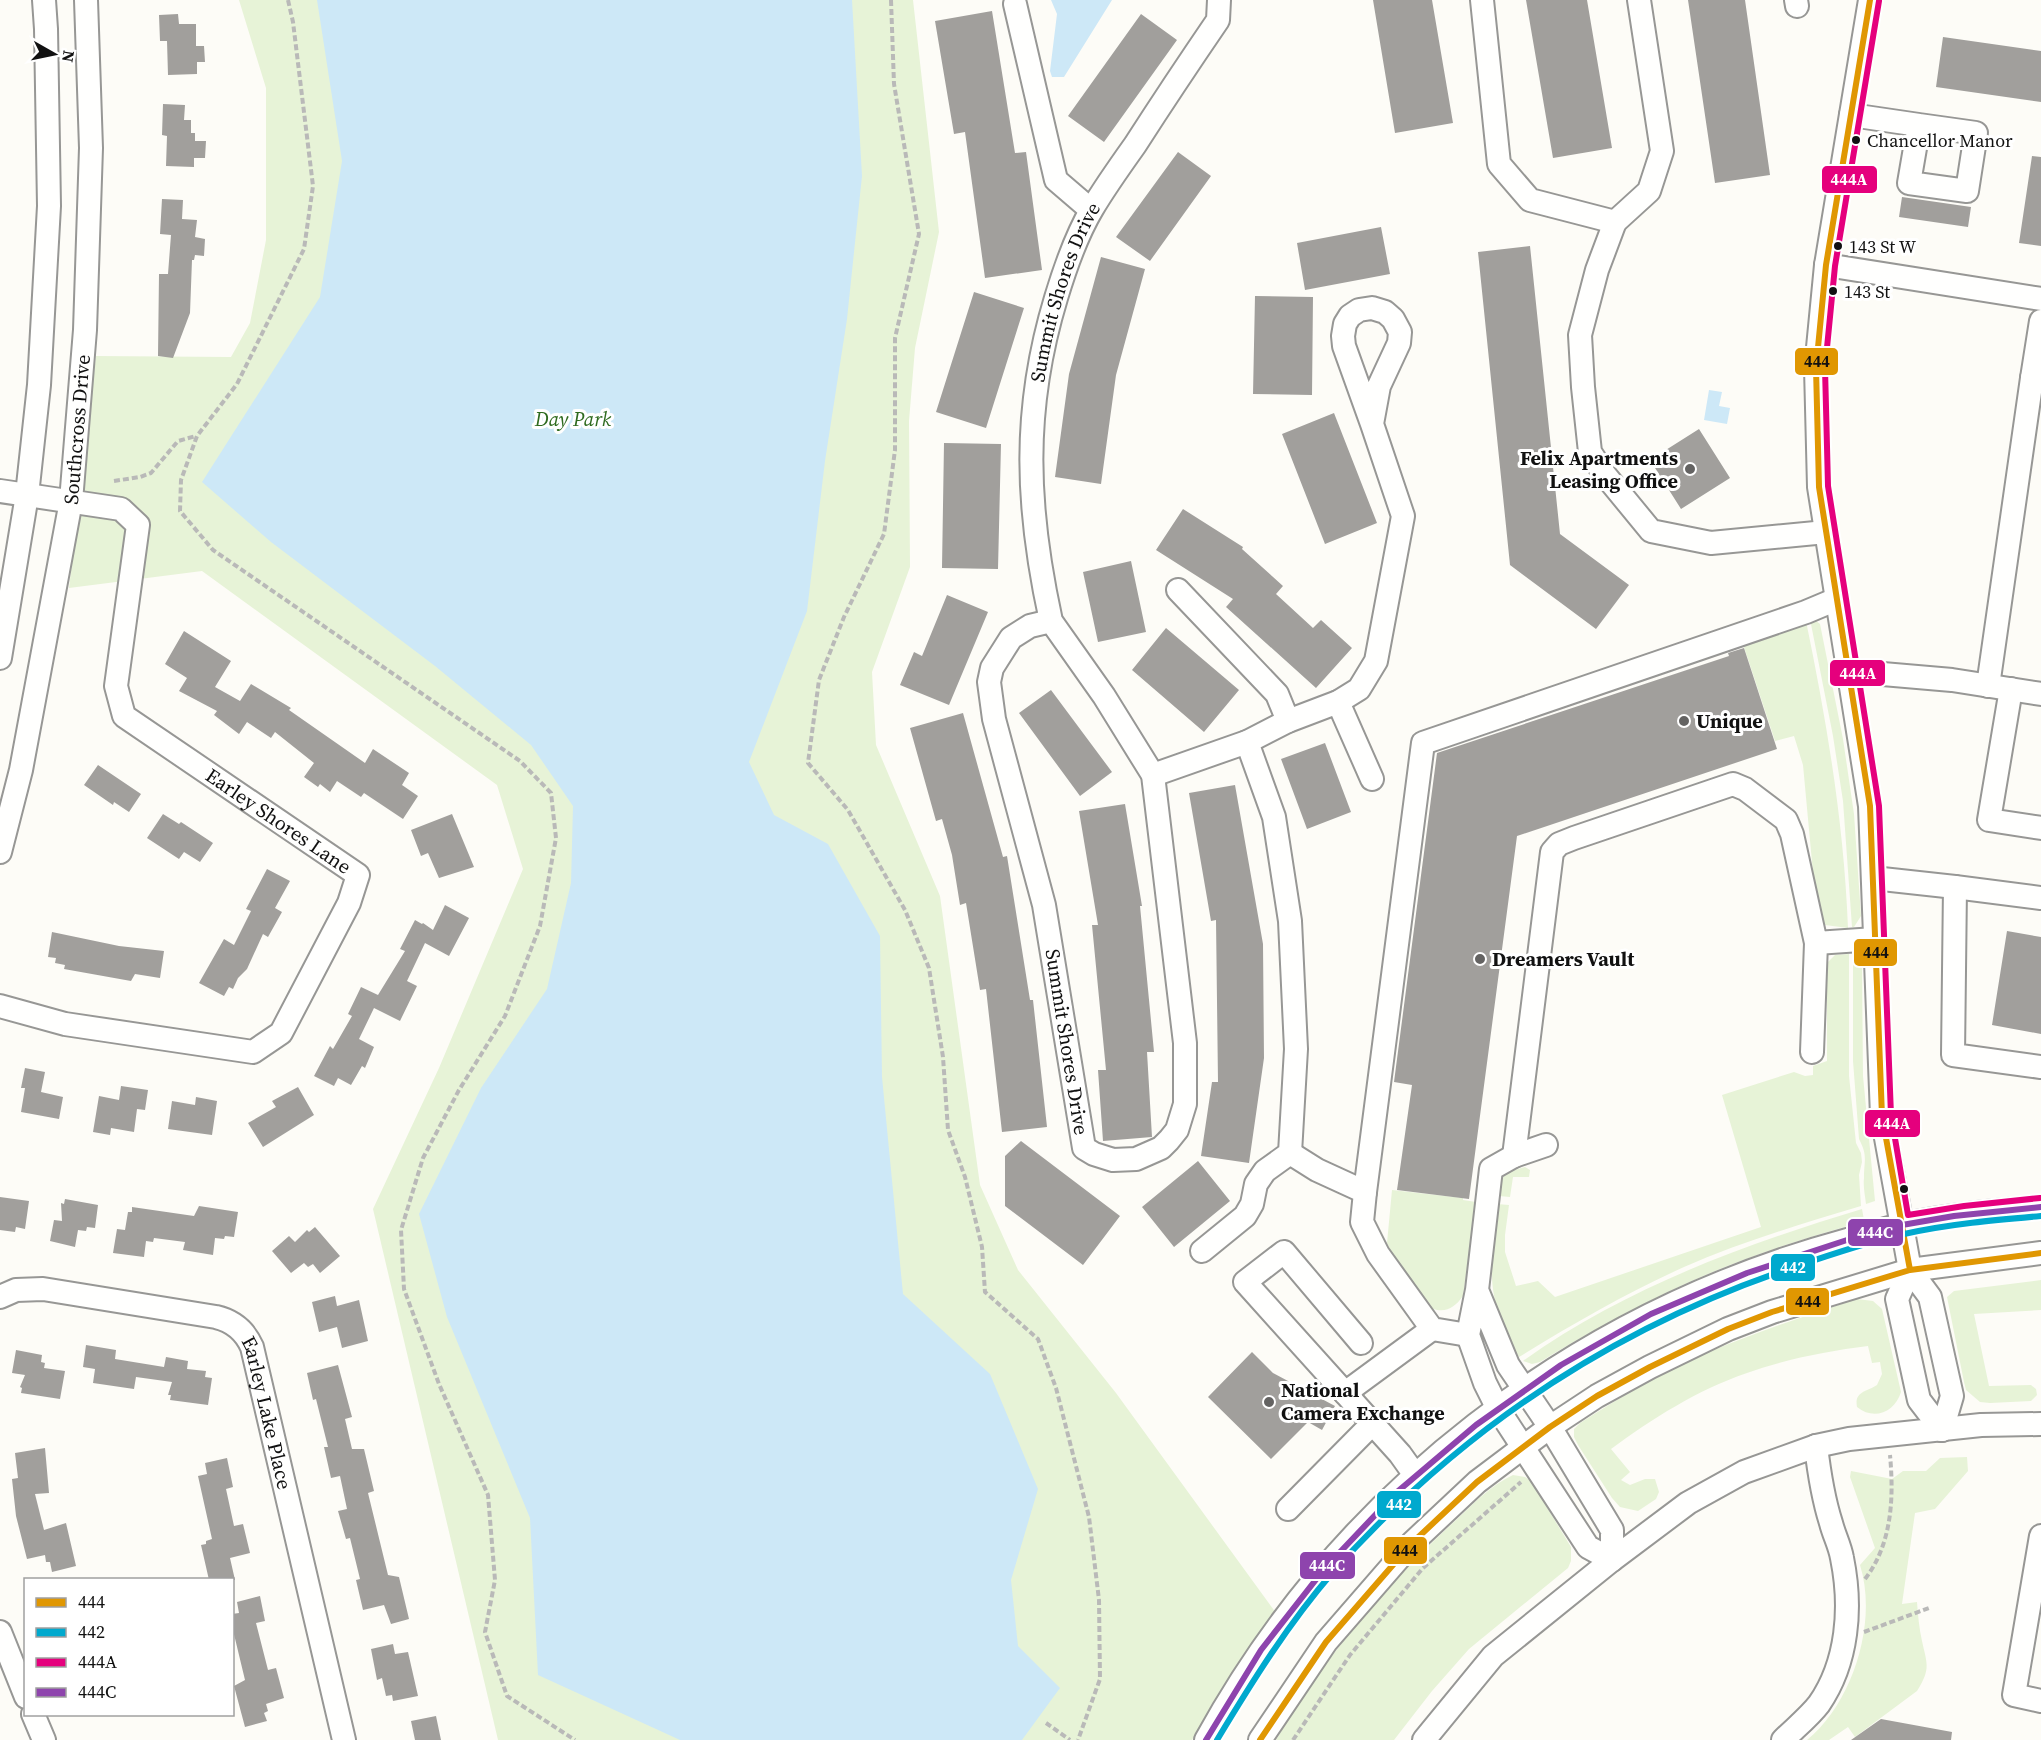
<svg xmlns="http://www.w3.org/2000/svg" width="2041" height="1740" font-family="'Source Serif 4',serif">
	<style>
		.green { fill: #e7f3d7 }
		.water { fill: #cde8f7 }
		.building { fill: #a19f9c }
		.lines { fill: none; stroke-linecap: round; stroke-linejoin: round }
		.minor-casing { stroke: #979795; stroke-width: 26 }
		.path { stroke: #b9b9b8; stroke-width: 4; stroke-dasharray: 6 3; stroke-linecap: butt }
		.minor { stroke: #fffffe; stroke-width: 22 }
		.bus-1-casing { stroke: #fff; stroke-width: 10 }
		.bus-2-casing { stroke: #fff; stroke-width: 10 }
		.bus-3-casing { stroke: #fff; stroke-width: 10 }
		.bus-4-casing { stroke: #fff; stroke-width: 10 }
		.bus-1 { stroke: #e09702; stroke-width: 6 }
		.bus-2 { stroke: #00a9ce; stroke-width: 6 }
		.bus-3 { stroke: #e5007d; stroke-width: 6 }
		.bus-4 { stroke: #8e44ad; stroke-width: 6 }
		.bus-dot { fill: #111; stroke: #fff; stroke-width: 2 }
		.poi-dot { fill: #646362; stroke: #fff; stroke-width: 2 }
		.labels { text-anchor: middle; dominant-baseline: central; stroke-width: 6; stroke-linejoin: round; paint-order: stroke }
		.bus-label { font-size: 18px; fill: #111; stroke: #fff; text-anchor: start }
		.street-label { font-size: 20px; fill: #111; stroke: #fff }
		.park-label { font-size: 20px; font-style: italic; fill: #2f6b1f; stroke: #fff }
		.poi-label { font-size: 20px; font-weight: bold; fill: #111; stroke: #fff; text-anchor: start }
		.line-badge { stroke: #fff; stroke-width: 2 }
		.badge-label { font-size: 16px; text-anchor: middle; font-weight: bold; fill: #fff }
		.pale-badge-label { font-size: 16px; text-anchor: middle; font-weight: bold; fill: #111 }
	</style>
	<rect width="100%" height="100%" fill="#fdfcf7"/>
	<path class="green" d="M239 0H913L939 232 915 348 909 421 910 567 872 672 876 745 940 896 980 1185 1018 1270 1116 1393 1276 1613 1235 1669 1192 1740H498L373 1209 439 1068 523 869 497 785 202 571 69 588 96 356 231 357 250 323 266 240V88Z
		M1810 619 1815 620 1820 624 1843 739 1854 814 1861 916 1854 927H1852L1843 801 1833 736Z
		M1806 621C1827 723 1844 824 1848 928L1825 925 1817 916 1803 765 1794 736 1775 741 1743 644Z
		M1849 954V1076L1856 1143 1861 1153 1862 1162 1859 1175 1861 1206C1801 1224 1741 1242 1684 1267 1626 1293 1573 1324 1519 1357 1484 1300 1490 1265 1497 1204L1509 1205 1505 1235V1252L1516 1286 1538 1281 1555 1297 1761 1227 1722 1095 1794 1072 1805 1076 1813 1075V1066L1827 1061V963L1835 955Z
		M1853 956 1862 964 1863 1076 1875 1201 1866 1204C1865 1195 1863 1187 1864 1178 1864 1160 1868 1156 1859 1139L1853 1061Z
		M1525 1167 1530 1170 1529 1177H1513L1510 1197 1499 1196C1501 1173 1504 1173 1525 1167Z
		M1392 1190 1463 1198V1200L1476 1202 1463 1296C1455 1307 1447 1313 1433 1309L1429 1305 1400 1268 1387 1243Z
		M1862 1209 1864 1220 1862 1222C1790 1242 1718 1266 1652 1300 1613 1319 1576 1340 1540 1362L1532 1364 1523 1361C1625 1288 1743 1245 1862 1209Z
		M2041 1280V1310L1974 1314 1989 1386 2031 1385 2036 1389 2037 1395 2031 1401 1990 1403 1980 1402 1966 1390 1964 1382 1947 1297 1954 1291Z
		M1857 1299 1873 1301 1882 1309 1901 1392C1895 1412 1874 1421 1857 1407 1854 1391 1867 1392 1877 1385L1882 1374 1880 1362 1872 1363 1868 1346C1828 1351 1786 1359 1747 1373 1697 1390 1652 1419 1611 1449L1630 1472 1621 1480 1630 1485 1645 1479H1655L1659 1492 1656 1499 1638 1511 1620 1507 1612 1498 1578 1445 1574 1437V1429L1580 1423C1621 1397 1664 1371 1709 1352 1757 1332 1807 1315 1857 1299Z
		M1967 1457 1968 1471 1935 1509 1915 1513 1902 1604 1917 1602C1918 1615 1919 1628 1922 1641 1927 1664 1931 1669 1917 1691L1855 1737 1848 1727 1829 1740H1807C1853 1702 1878 1622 1860 1565L1875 1548 1850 1477 1851 1471 1892 1479 1903 1471H1926L1940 1458Z
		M1513 1475 1525 1477 1531 1481 1571 1547V1561L1568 1568 1469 1649 1432 1691 1394 1740H1276C1324 1658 1386 1584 1456 1520 1473 1504 1491 1485 1513 1475Z"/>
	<path class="water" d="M317 0H852L862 176 847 319 825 461 807 611 749 762 774 815 828 844 880 936 882 1077 903 1294 990 1374 1038 1489 1011 1580 1018 1646 1060 1688 1022 1740H680L538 1675 530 1518 447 1317 419 1214 481 1088 547 989 571 883 573 806 531 745 435 666 271 542 202 482 320 297 342 161Z
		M1051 0H1112L1064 77H1052L1050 71 1057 14Z
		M1709 390 1722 392 1719 406 1730 408 1727 424 1704 420Z"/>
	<path class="building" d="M1373 0H1432L1453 123 1395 133Z
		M1526 0H1587L1612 148 1553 158Z
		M1688 0H1745L1770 175 1715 183Z
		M992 11 1015 153 1026 152 1042 270 985 278 965 132 954 134 935 21Z
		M178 14 179 24H196V46H204L205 62H197V74L168 75 167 41H160L159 15Z
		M1141 14 1177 40 1104 142 1068 116Z
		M1943 37 2041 51V102L1936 87Z
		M163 104 185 105 184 120H191V133H195V141H206L205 158H194V167L166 166 167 136 162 135Z
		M1178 152 1211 176 1150 261 1116 237Z
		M2032 156 2041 157V246L2019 243Z
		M1902 197 1971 207 1968 227 1899 217Z
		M162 199 183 200 182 219 197 220 195 237 205 239 204 256 195 255 194 260H192L190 313 173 358 158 356 159 274H168L171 235 160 234Z
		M1381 227 1390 274 1305 290 1297 243Z
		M1530 246 1560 534 1629 585 1596 629 1510 565 1478 252Z
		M1101 257 1145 269 1116 375 1101 484 1055 477 1069 374Z
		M974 292 1024 308 986 428 936 412Z
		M1255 296 1313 297 1312 395 1253 394Z
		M1334 413 1377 523 1325 544 1282 434Z
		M1699 429 1730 478 1681 509 1650 460Z
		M944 443 1001 444 998 569 942 568Z
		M1183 509 1243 547 1242 549 1283 586 1276 594 1313 628 1321 620 1352 648 1316 688 1226 607 1233 599 1156 550Z
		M1131 561 1146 632 1098 642 1083 572Z
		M947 595 988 612 949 705 900 685 914 652 922 656Z
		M1166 628 1239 690 1204 732 1132 670Z
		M184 631 231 661 215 687 240 701 251 684 291 708 289 710 365 763 373 749 409 773 402 785 418 796 403 819 364 793 361 797 337 781 330 792 320 784 318 787 304 777 314 763 275 732 271 738 247 722 239 734 214 715 217 711 179 691 187 678 165 664Z
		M1744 648 1777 749 1517 836 1469 1199 1397 1190 1412 1085 1394 1082 1437 753 1729 656 1728 653Z
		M1051 690 1112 772 1080 796 1019 713Z
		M963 713 1003 857 1007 856 1030 1000H1033L1047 1127 1002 1132 986 989 980 990 966 903 960 905 952 855 942 819 936 821 910 728Z
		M1325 743 1351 812 1307 829 1281 759Z
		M98 765 141 794 129 812 114 802 113 805 84 785Z
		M1235 785 1263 944 1264 1058 1249 1163 1201 1156 1212 1082H1218L1216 920 1211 921 1189 793Z
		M1125 804 1142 906H1140L1154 1052H1147L1152 1137 1103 1141 1098 1070H1106L1092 925H1098L1079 811Z
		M163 814 179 824 181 822 213 843 200 862 184 852 179 859 147 838Z
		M452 814 474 867 439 878 428 853 421 856 411 830Z
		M267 869 290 881 275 908 282 912 268 937 263 934 247 969 238 978 233 989 229 987 224 996 199 983 224 939 234 945 251 911 246 909Z
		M445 905 469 918 449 956 425 943 407 981 417 986 400 1021 374 1008 359 1039 374 1047 365 1068 362 1066 351 1085 338 1078 334 1086 314 1076 330 1046 333 1049 352 1016 348 1014 361 987 378 995 405 951 400 949 415 920 422 924 423 923 433 930Z
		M2007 931 2041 937V1034L1992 1025Z
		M52 932 119 946 164 951 160 978 135 974 131 981 64 969 65 965 55 963 56 958 48 957Z
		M25 1068 45 1072 41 1092 63 1097 59 1119 21 1112 25 1088H21Z
		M121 1086 148 1090 145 1110 137 1109 134 1132 111 1128 110 1135 93 1132 99 1096 119 1100Z
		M298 1087 314 1115 263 1147 248 1123 276 1107 272 1101Z
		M196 1097 217 1101 212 1135 168 1129 172 1101 195 1105Z
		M1021 1141 1120 1216 1083 1265 1005 1206V1156Z
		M1198 1161 1230 1201 1174 1247 1142 1207Z
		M0 1197 29 1201 25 1229 16 1227 15 1232 0 1230Z
		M65 1199 98 1205 95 1228 87 1227 86 1231 78 1230 75 1247 50 1241 54 1220 62 1221 61 1203 64 1204Z
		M199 1206 238 1212 234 1237 225 1236 224 1239 215 1238 213 1255 183 1250 185 1242 154 1238 153 1242 146 1241 144 1257 113 1253 117 1229 125 1230 128 1212H132V1207L194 1216Z
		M315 1227 340 1256 320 1273 313 1264 308 1267 304 1263 291 1273 272 1251 289 1236 295 1242 307 1230 309 1232Z
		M335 1296 337 1306 359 1300 368 1341 342 1348 337 1327 319 1332 312 1302Z
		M86 1345 116 1350 115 1359 164 1367 166 1357 188 1361 187 1369 206 1371 205 1377 212 1378 208 1405 170 1400 171 1395H168L172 1382 136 1377 134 1389 93 1383 95 1369 83 1367Z
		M16 1350 42 1355 41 1362 45 1363 44 1368 65 1371 60 1399 21 1393 22 1388 20 1387 25 1375 12 1373Z
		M1252 1352 1273 1373 1335 1406 1322 1430 1308 1422 1271 1459 1208 1397Z
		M338 1365 352 1417 345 1419 352 1449H364L374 1491 368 1493 388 1575 399 1577 409 1619 391 1624 384 1605 363 1610 356 1580 360 1579 350 1538 346 1539 338 1511 347 1509 340 1476 331 1478 324 1447H328L316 1399 313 1400 307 1373Z
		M45 1448 49 1493 35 1494 44 1530 66 1523 76 1566 52 1572 50 1562H46L45 1555 27 1559 16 1516 12 1479 18 1478 15 1453Z
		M227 1458 233 1487 226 1489 234 1526 243 1524 250 1553 230 1558 235 1580H209L201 1545 206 1544V1541L212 1539 198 1476 207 1474 205 1463Z
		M260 1596 265 1621 256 1623 268 1670 276 1668 284 1698 266 1704 268 1711 264 1713 267 1721 245 1727 234 1686 245 1680 232 1626V1614L239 1613 237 1602Z
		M393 1644 395 1654 408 1652 418 1696 393 1701 392 1695 386 1696 382 1678 377 1680 371 1649Z
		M436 1716 441 1740H415L411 1721Z
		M1881 1719 1952 1732 1951 1740H1851Z"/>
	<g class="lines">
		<g class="minor-casing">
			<g id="minor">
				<path d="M1482 0 1499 164 1530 200 1615 222 1597 270 1580 335 1583 387 1590 452 1605 475 1651 531 1711 543 1826 532"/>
				<path d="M1796 0 1797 6"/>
				<path d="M1870 0 1826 265 1816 368 1819 487 1870 806 1882 1116 1910 1270 1930 1297 1952 1396 1942 1430"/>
				<path d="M1015 4 1056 180 1091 210"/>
				<path d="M1851 115 1919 125 1909 183 1967 191 1976 133 1919 125"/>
				<path d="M1615 222 1649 191 1662 151 1639 0"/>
				<path d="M1826 265 2041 299"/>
				<path d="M2032 378 2041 321"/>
				<path id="s1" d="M0 491 121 509 138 525 116 686 124 716 358 875 349 903 281 1033 253 1052 65 1024 0 1006"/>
				<path d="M1178 590 1277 694 1288 721"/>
				<path id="s2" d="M1051 621 1104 696 1153 775 1185 1043V1104L1177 1130 1169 1140 1161 1148 1136 1159 1113 1160 1094 1154 1084 1148 1044 905 994 719 989 682 992 668 1011 638 1030 626 1051 621C1026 507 1022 410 1056 298 1065 268 1076 236 1092 209 1105 187 1120 166 1135 145 1162 103 1190 61 1218 20L1219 0"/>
				<path d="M0 658 27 495 39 385 49 206 46 29 44 0"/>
				<path d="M1848 671 1952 680 2041 694"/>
				<path d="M1988 686 2032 378 2041 379"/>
				<path d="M2011 689 1989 820 2041 828"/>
				<path d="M1338 702 1372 779"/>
				<path d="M1153 775 1247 742 1288 721 1338 702 1359 689 1376 661 1403 516 1372 424 1379 386 1399 343 1400 332 1393 319 1385 312 1372 308 1359 310 1350 316 1345 324 1343 336 1344 346 1372 424"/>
				<path id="s3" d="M0 852 21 770 71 501 85 330 91 148 86 0"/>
				<path d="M1873 878 1955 887 1953 1055 2041 1067"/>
				<path d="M1955 887 2041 898"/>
				<path d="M1812 1052 1816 943"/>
				<path d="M1290 1153 1317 1170 1365 1192 1362 1222 1378 1254 1432 1329 1468 1335"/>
				<path d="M1514 1156 1546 1145"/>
				<path d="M1365 1192 1423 743 1806 612 1837 599"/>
				<path d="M1202 1251 1245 1216 1252 1204 1256 1184 1265 1171 1290 1153 1296 1049 1290 921 1274 817 1247 742"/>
				<path d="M1910 1270 1897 1299 1919 1400 1942 1430"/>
				<path d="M1477 1290 1508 1365 1550 1427 1612 1530V1560L1588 1547 1498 1409 1485 1383 1468 1335 1477 1290 1491 1169 1514 1156 1552 852 1559 844 1574 838 1733 784 1745 789 1786 820 1792 834 1816 943 1875 939"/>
				<path id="s4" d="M0 1297 16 1290 43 1289 216 1317C233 1321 245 1331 252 1347L344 1740"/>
				<path d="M1361 1343 1284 1252 1245 1282 1400 1454 1415 1475"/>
				<path d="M1345 1393 1432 1329"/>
				<path d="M1288 1509 1372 1424"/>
				<path d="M2041 1536 2014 1695 2041 1701"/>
				<path d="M0 1632 26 1697"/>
				<path d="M33 1714 44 1740"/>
				<path d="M1206 1740C1342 1492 1575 1314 1847 1240 1865 1235 1884 1229 1902 1225 1947 1215 1995 1211 2041 1207"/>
				<path d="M1260 1740 1326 1642 1412 1543 1477 1482 1550 1427 1597 1396 1650 1367 1728 1329 1772 1312 1910 1270 2041 1253"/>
				<path d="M1424 1740 1493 1656 1612 1560 1688 1503 1744 1472 1816 1446 1849 1439 1981 1425 2041 1424"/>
				<path d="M1783 1740C1795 1728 1809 1717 1819 1704 1848 1662 1852 1607 1842 1558 1840 1546 1834 1535 1831 1523 1823 1498 1819 1472 1816 1446"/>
			</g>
		</g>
		<path class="path" d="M288 0 293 22 313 186 304 249 237 384 197 436 181 480 180 511 213 550 520 761 551 793 556 838 540 926 505 1016 459 1090 423 1158 401 1230 404 1289 439 1384 488 1495 495 1580 485 1632 507 1696 575 1740
			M891 0 894 84 919 234 895 338V450L884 534 844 617 819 680 808 763 848 810 905 910 929 968 943 1057 948 1130 965 1177 982 1247 985 1292 1038 1339 1056 1388 1089 1517 1099 1600 1100 1679 1078 1740
			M114 481 140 477 151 473 178 441 196 436
			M1865 1579C1892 1544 1894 1498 1890 1455
			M1864 1632 1929 1608
			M1046 1723 1070 1740
			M1293 1740 1350 1655 1423 1568 1521 1482"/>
		<use href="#minor" class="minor"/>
		<g class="bus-1-casing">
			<path id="bus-1" d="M1870 0 1826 265 1816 368 1819 487 1870 806 1882 1116 1910 1270
				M1260 1740 1326 1642 1412 1543 1477 1482 1550 1427 1597 1396 1650 1367 1728 1329 1772 1312 1910 1270 2041 1253"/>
		</g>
		<g class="bus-2-casing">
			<path id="bus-2" d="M1217 1740C1252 1682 1288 1624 1333 1572 1463 1426 1620 1323 1806 1263 1839 1252 1871 1241 1904 1234 1949 1224 1995 1220 2041 1216"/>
		</g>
		<g class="bus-3-casing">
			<path id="bus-3" d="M1879 1 1835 266 1825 368 1828 486 1879 806 1891 1115 1908 1215 1964 1206 2040 1198"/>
		</g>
		<g class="bus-4-casing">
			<path id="bus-4" d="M1206 1740 1261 1650 1325 1568 1397 1492 1476 1425 1561 1365 1651 1314 1747 1273 1847 1240 1902 1225 1954 1216 2041 1207"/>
		</g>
		<use href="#bus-1" class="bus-1"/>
		<use href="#bus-2" class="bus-2"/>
		<use href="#bus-3" class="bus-3"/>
		<use href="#bus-4" class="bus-4"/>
	</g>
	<g class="bus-dot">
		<circle cx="1856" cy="140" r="5"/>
		<circle cx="1838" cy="246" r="5"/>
		<circle cx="1833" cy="291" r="5"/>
		<circle cx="1904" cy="1189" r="5"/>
	</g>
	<g class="poi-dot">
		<circle cx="1690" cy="469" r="6"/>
		<circle cx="1684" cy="721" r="6"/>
		<circle cx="1480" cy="959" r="6"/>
		<circle cx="1269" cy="1402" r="6"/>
	</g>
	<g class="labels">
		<g class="bus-label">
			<text x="1867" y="140">Chancellor Manor</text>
			<text x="1849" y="246">143 St W</text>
			<text x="1844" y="291">143 St</text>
		</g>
		<g class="street-label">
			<text stroke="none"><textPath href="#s2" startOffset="1554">Summit Shores Drive</textPath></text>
			<text stroke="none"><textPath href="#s3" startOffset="430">Southcross Drive</textPath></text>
			<text stroke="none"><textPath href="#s1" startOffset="526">Earley Shores Lane</textPath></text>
			<text transform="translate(1067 1042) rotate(81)">Summit Shores Drive</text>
			<text stroke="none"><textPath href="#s4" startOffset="336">Earley Lake Place</textPath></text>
		</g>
		<g class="park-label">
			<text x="573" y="419">Day Park</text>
		</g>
		<g class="poi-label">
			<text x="1678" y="458" text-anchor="end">Felix Apartments<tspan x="1678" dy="23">Leasing Office</tspan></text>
			<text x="1696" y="721">Unique</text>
			<text x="1492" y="959">Dreamers Vault</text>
			<text x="1281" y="1390">National<tspan x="1281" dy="23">Camera Exchange</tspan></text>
		</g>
	</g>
	<g class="line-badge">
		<rect x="1821" y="165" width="57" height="29" rx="6" fill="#e5007d"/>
		<rect x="1794" y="347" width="45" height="29" rx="6" fill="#e09702"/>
		<rect x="1829" y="659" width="57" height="28" rx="6" fill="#e5007d"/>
		<rect x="1853" y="938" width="45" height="29" rx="6" fill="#e09702"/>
		<rect x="1864" y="1109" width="57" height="29" rx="6" fill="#e5007d"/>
		<rect x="1847" y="1218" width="57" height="29" rx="6" fill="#8e44ad"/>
		<rect x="1770" y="1253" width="46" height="29" rx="6" fill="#00a9ce"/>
		<rect x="1785" y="1287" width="45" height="29" rx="6" fill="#e09702"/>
		<rect x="1376" y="1490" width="46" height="29" rx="6" fill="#00a9ce"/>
		<rect x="1383" y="1536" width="45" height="29" rx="6" fill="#e09702"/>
		<rect x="1299" y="1551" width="57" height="29" rx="6" fill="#8e44ad"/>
	</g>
	<g class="badge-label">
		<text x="1849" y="185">444A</text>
		<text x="1858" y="679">444A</text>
		<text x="1892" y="1129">444A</text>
		<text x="1875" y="1238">444C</text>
		<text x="1793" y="1273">442</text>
		<text x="1399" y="1510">442</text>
		<text x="1327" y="1571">444C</text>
	</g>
	<g class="pale-badge-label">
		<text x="1817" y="367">444</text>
		<text x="1876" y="958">444</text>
		<text x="1808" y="1307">444</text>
		<text x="1405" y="1556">444</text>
	</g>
	<rect x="24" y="1578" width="210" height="138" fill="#ffffff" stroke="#a0a0a0" stroke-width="1.5"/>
	<rect x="36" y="1598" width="30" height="9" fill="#e09702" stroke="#a0a0a0" stroke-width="1.5"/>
	<text x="78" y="1608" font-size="18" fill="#111111">444</text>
	<rect x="36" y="1628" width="30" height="9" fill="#00a9ce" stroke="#a0a0a0" stroke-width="1.5"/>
	<text x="78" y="1638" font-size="18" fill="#111111">442</text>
	<rect x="36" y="1658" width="30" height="9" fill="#e5007d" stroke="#a0a0a0" stroke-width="1.5"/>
	<text x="78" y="1668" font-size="18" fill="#111111">444A</text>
	<rect x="36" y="1688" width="30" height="9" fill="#8e44ad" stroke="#a0a0a0" stroke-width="1.5"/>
	<text x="78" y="1698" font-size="18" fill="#111111">444C</text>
	<g transform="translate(54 54) rotate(99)" stroke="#ffffff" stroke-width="4.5" paint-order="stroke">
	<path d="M0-4.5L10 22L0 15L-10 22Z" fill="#111111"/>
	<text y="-9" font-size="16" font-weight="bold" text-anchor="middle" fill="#111111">N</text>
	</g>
</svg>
